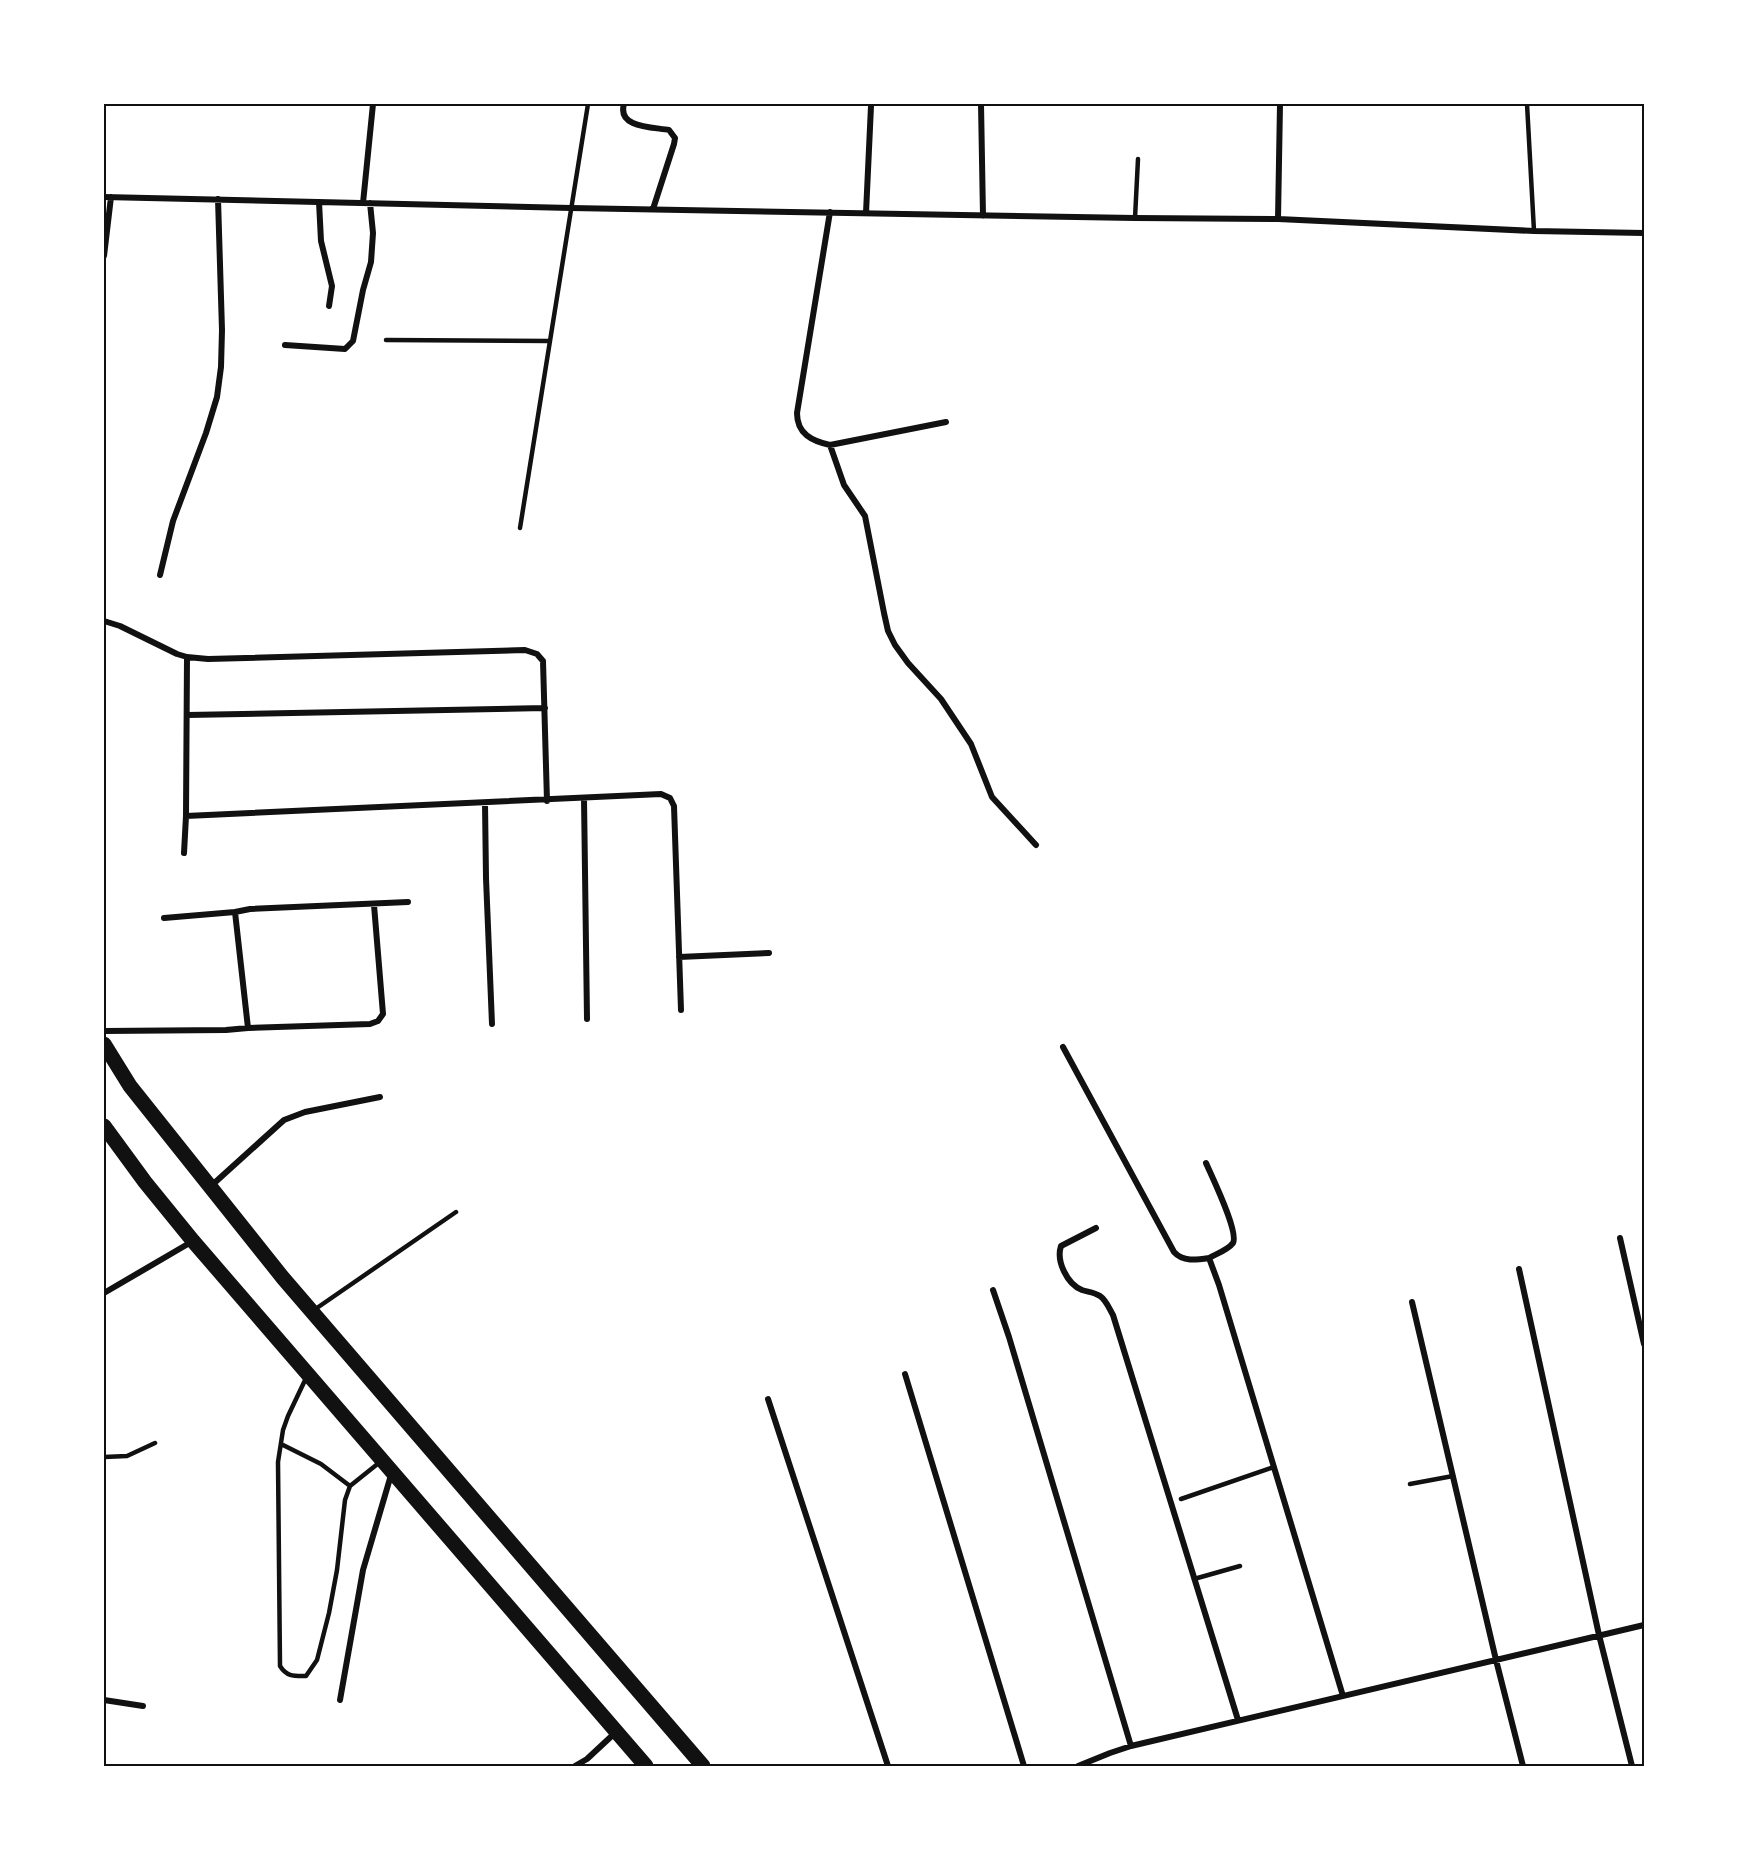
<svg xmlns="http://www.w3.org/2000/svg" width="1748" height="1870" font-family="Merriweather,serif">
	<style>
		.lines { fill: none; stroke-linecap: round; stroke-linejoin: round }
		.service { stroke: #111; stroke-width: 4.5 }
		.minor { stroke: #111; stroke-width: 6 }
		.primary { stroke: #111; stroke-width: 15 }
		.neatline { fill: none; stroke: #111; stroke-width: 2 }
	</style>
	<rect width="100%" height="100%" fill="#fff"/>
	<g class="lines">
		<path class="service" d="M1527 104 1534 231
			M1135 218 1138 159
			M386 340 550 341
			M520 528 588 104
			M314 1310 456 1212
			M307 1376 288 1416 283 1430 278 1462 280 1666C287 1677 294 1676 306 1676L317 1660 329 1613 337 1570 345 1500 350 1486 380 1462
			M281 1444 321 1464 350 1486
			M104 1457 127 1456 155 1443
			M1410 1484 1453 1476
			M1181 1499 1274 1467
			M1194 1579 1240 1566"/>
		<path class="minor" d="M624 104C617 128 653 127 669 130L675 138 674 144 653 209
			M981 104 983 216
			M104 197 571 208 1135 218 1278 219 1534 231 1644 233
			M319 202 321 241 332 286 329 306
			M363 203 373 104
			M830 212 797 413C797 434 812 441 830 445L946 422
			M866 213 871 106
			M1278 219 1280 104
			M104 256 111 197
			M285 345 345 349 353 341 363 290 371 262 373 233 370 203
			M830 445 844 485 865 516 884 613 888 631 895 645 908 663 941 699 971 744 992 797 1036 845
			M160 575 173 521 206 433 217 397 221 367 222 330 218 199
			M104 621 120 626 177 654 187 657 208 659 525 650 537 654 543 661 547 801
			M187 657 186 816 661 794 670 798 674 806 681 1010
			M187 715 545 708
			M584 798 587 1019
			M485 803 486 878 492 1024
			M184 853 186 816
			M164 918 235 912
			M679 957 769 953
			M248 1028 370 1024 378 1021 383 1014 374 905
			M104 1031 226 1030 248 1028 235 912 250 909 408 902
			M1063 1047 1174 1252C1183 1262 1196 1260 1209 1258L1219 1285 1343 1696
			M1206 1163C1212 1177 1239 1232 1233 1243 1228 1250 1216 1254 1209 1258
			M211 1186 284 1120 305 1112 380 1097
			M1096 1228 1061 1246C1056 1261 1067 1284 1082 1290 1088 1292 1094 1292 1100 1296 1106 1300 1109 1308 1113 1315L1238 1720
			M1620 1238 1644 1344
			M1519 1269 1599 1635 1632 1766
			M993 1290 1009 1337 1131 1746
			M104 1293 193 1241
			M1412 1302 1496 1660 1523 1766
			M905 1374 1024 1766
			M768 1399 888 1766
			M104 1700 143 1706
			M340 1700 363 1570 391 1475
			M575 1766 587 1759 616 1732
			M1078 1766 1110 1753 1131 1746C1302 1705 1473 1665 1644 1625"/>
		<path class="primary" d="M104 1044 130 1086 283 1278 703 1766
			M104 1126 145 1182 193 1241 646 1766"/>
	</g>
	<rect width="1748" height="1870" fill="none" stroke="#ffffff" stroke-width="210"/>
	<rect x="105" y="105" width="1538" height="1660" class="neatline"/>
</svg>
